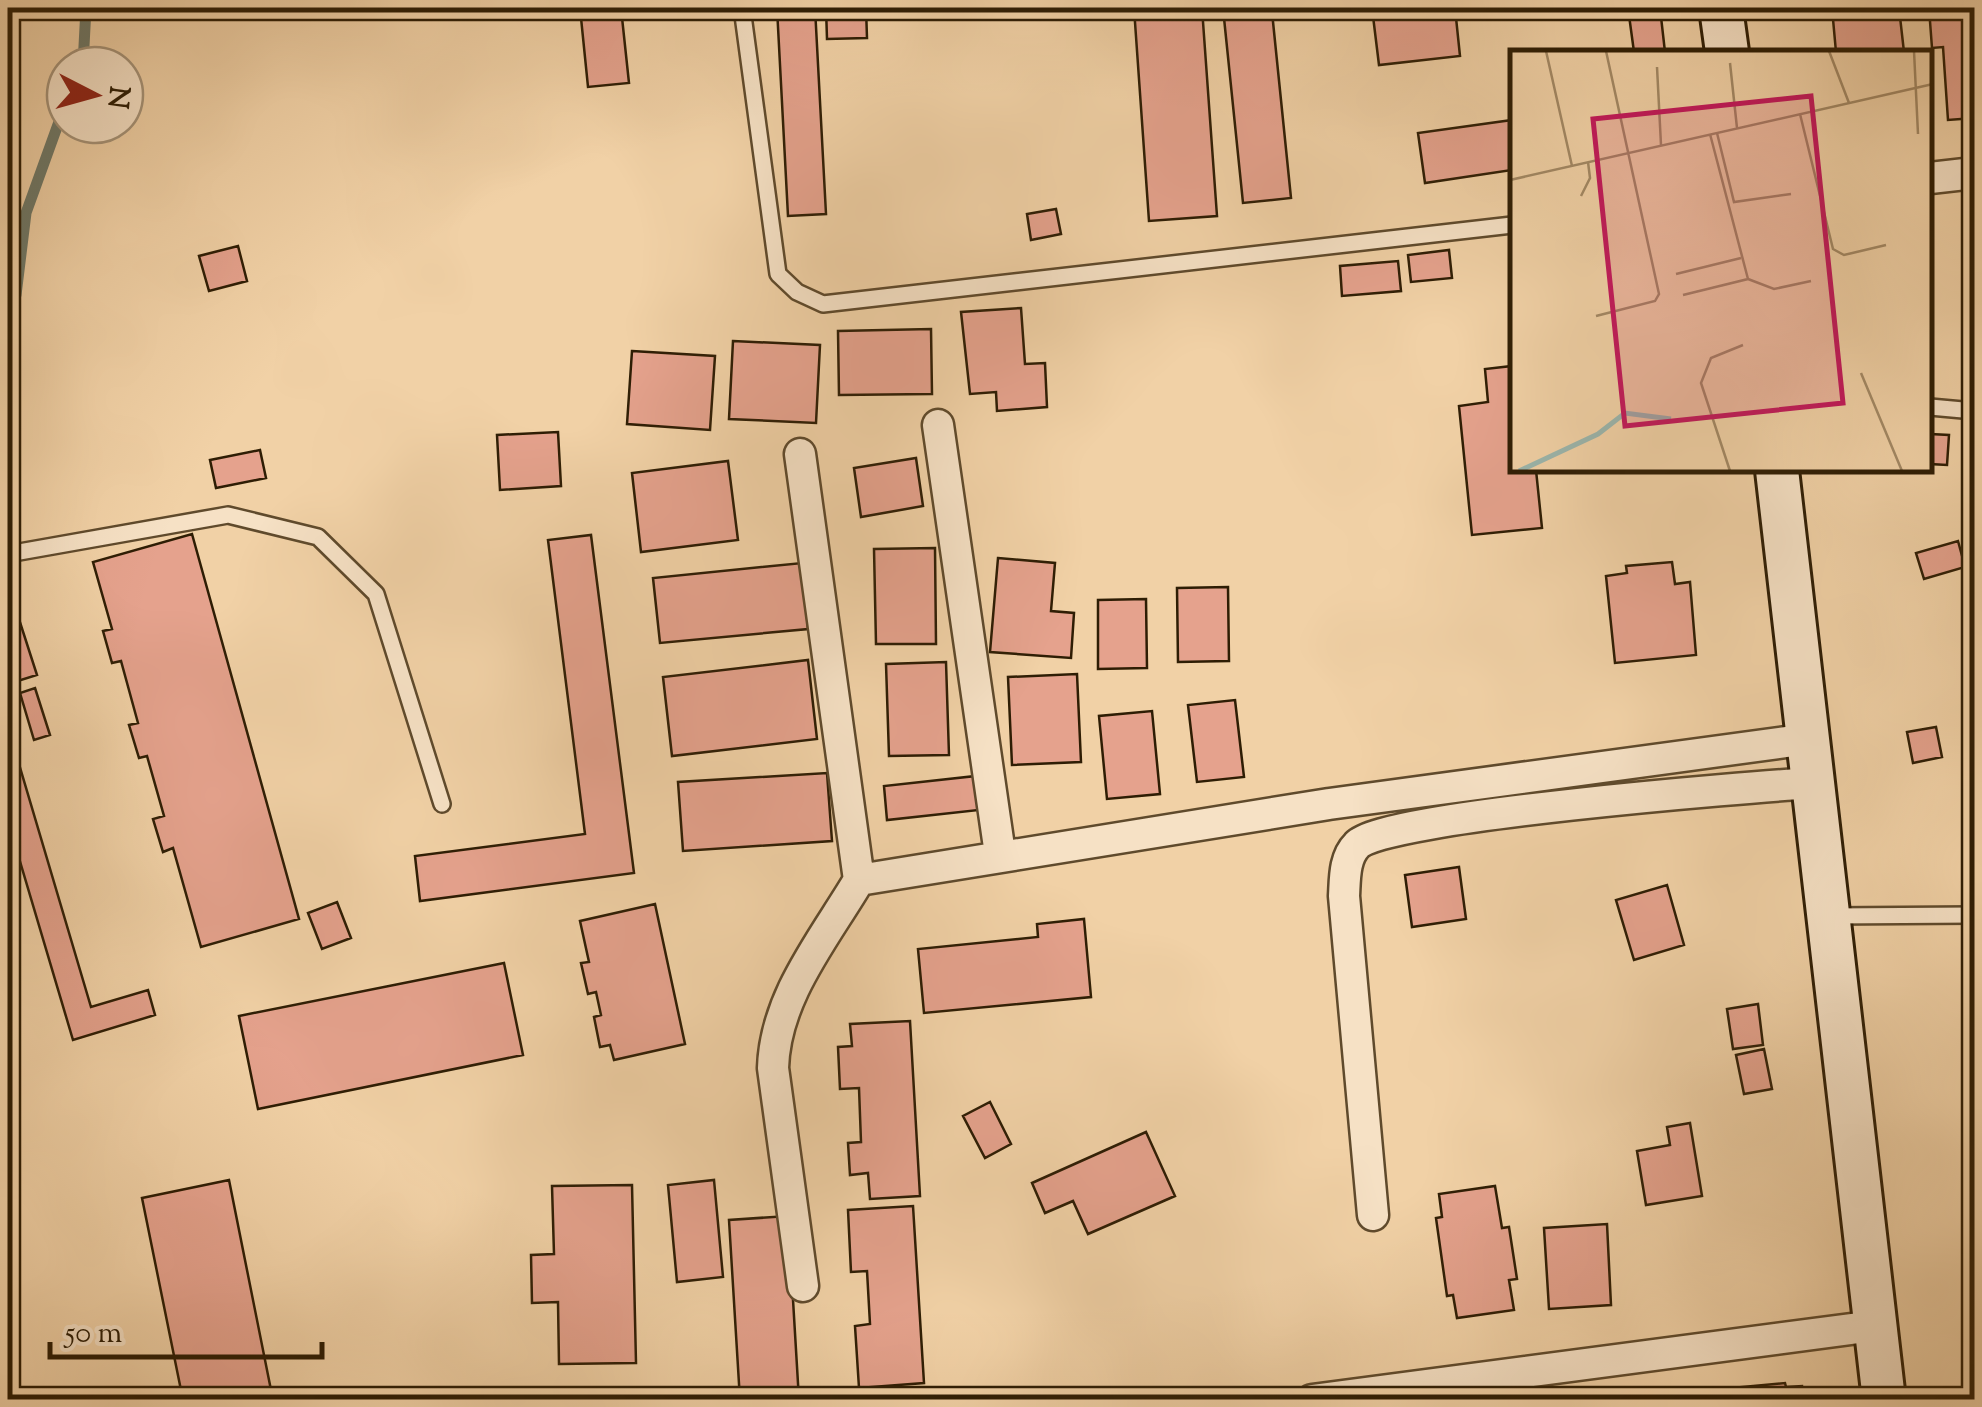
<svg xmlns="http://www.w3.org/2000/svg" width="1982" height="1407" font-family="'Sorts Mill Goudy',serif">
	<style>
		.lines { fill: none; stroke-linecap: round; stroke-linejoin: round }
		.stream { stroke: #6f7969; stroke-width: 11 }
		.building { fill: #e5a28d; stroke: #2e1d04; stroke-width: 2.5 }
		.service-casing { stroke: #5f4a2c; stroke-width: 20 }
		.minor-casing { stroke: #5f4a2c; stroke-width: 35 }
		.secondary-casing { stroke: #2e1d04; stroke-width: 48 }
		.service { stroke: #f6e1c5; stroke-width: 15 }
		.minor { stroke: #f6e1c5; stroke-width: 30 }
		.secondary { stroke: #f6e1c5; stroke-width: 42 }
		.inset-river { fill: none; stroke: #9bb6ad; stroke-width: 5 }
		.inset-road { fill: none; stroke: #a38965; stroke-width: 2.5 }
		.view { fill: #c2185b; fill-opacity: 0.15; stroke: #c2185b; stroke-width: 5 }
		.inset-edge { fill: none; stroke: #2e1d04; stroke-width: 5 }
	</style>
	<rect width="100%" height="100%" fill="#f1d1a6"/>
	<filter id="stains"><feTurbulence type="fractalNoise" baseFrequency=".002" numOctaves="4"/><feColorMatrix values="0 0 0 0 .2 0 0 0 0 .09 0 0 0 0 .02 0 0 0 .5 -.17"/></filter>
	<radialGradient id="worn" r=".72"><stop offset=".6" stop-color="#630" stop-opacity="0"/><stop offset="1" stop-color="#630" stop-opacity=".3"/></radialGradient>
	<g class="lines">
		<path class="stream" d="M83 65 86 8
			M16 295 26 213 65 105"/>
	</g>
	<path class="building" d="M580 8H621L629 83 588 87Z
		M777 8H815L826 214 788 216Z
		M826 8H866L867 38 827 39Z
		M1134 8H1202L1217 216 1149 221Z
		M1372 8H1455L1460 56 1379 65Z
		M1628 8H1660L1665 52H1634Z
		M1832 8H1899L1904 52H1836Z
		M1929 8H1974V118L1948 120 1943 47 1932 48Z
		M1272 12 1291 198 1243 203 1224 18Z
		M1512 120V170L1425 183 1418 133Z
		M1056 209 1061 234 1031 240 1027 214Z
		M238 246 247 281 209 291 199 256Z
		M1449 250 1452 278 1411 282 1408 255Z
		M1398 261 1401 291 1342 296 1340 266Z
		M1021 308 1025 364 1045 363 1047 407 997 411 996 392 970 394 961 312Z
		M931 329 932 394 839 395 838 331Z
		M733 341 820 345 816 423 729 419Z
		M632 351 715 356 710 430 627 424Z
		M1512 366V470H1536L1542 528 1472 535 1459 406 1488 402 1485 369Z
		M558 432 561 486 500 490 497 435Z
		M1930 434 1949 435 1947 465 1930 464Z
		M260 450 266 478 216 488 210 460Z
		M916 458 923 506 861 517 854 468Z
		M728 461 738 540 641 552 632 473Z
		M192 534 299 919 201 947 173 848 163 852 153 819 164 816 147 756 139 758 129 725 138 723 121 661 112 663 103 631 112 629 93 562Z
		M591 535 634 873 420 901 415 856 585 834 548 540Z
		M1958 541 1965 567 1924 579 1916 553Z
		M935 548 936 644H876L874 549Z
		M998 558 1055 563 1051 611 1074 613 1071 658 990 652Z
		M1672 562 1675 584 1690 582 1696 655 1615 663 1606 576 1627 573 1626 566Z
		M802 563 808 629 660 643 653 578Z
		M1228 587 1229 661 1178 662 1177 588Z
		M1146 599 1147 668 1098 669V600Z
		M17 613 37 675 8 684V616Z
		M808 660 817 739 672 756 663 677Z
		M946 662 949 755 889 756 886 664Z
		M1077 674 1081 762 1012 765 1008 677Z
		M35 688 50 735 34 740 20 693Z
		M1235 700 1244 777 1197 782 1188 705Z
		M1152 711 1160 794 1107 799 1099 716Z
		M8 727 91 1007 148 990 155 1015 73 1040 8 821Z
		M1936 727 1942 757 1913 763 1907 732Z
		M827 773 832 841 683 851 678 782Z
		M976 776 979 810 887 820 884 786Z
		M1459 867 1466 919 1412 927 1405 875Z
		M1667 885 1684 945 1634 960 1616 900Z
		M337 902 351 938 322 949 308 913Z
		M655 904 685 1044 614 1060 610 1045 600 1047 594 1017 601 1015 596 992 588 994 581 963 589 962 580 921Z
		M1084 919 1091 997 924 1013 918 949 1038 937 1037 924Z
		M504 963 523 1055 258 1109 239 1016Z
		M1758 1004 1763 1045 1733 1049 1727 1009Z
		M910 1021 920 1196 870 1199 868 1173 850 1175 848 1143 861 1142 859 1088 840 1089 838 1047 852 1046 850 1024Z
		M1764 1049 1772 1089 1744 1094 1736 1055Z
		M990 1102 1011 1144 985 1158 963 1116Z
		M1690 1123 1702 1196 1646 1205 1637 1151 1670 1145 1667 1127Z
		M1146 1132 1175 1196 1088 1234 1073 1201 1045 1213 1032 1183Z
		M229 1180 273 1400H183L142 1198Z
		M714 1180 723 1277 677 1282 668 1185Z
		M632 1185 636 1363 559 1364 558 1302 532 1303 531 1255 554 1254 552 1186Z
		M1495 1186 1502 1228 1509 1227 1517 1279 1509 1280 1514 1310 1457 1318 1453 1295 1447 1296 1436 1218 1442 1217 1439 1194Z
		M913 1206 924 1383 859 1388 855 1326 870 1324 867 1271 851 1272 848 1210Z
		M788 1216 799 1400H740L729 1220Z
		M1607 1224 1611 1305 1549 1309 1544 1228Z
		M1785 1383 1786 1387 1802 1386 1803 1400H1722V1389Z
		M1690 1392 1691 1400H1645V1397Z"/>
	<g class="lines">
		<g class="service-casing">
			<path id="service" d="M742 8 778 274 797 292 823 304 1512 225
				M1930 407 1974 411
				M8 554 228 515 318 537 376 594 442 804
				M1831 916 1974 915"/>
		</g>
		<g class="minor-casing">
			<path id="minor" d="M1930 178 1974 173
				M938 425 1000 854
				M800 454 859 880 1329 804 1808 739
				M1373 1215 1344 896C1345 879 1344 858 1357 845 1383 816 1752 787 1813 783
				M803 1286 773 1068C775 997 824 939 859 880
				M1312 1400 1874 1326"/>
		</g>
		<g class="secondary-casing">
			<path id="secondary" d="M1721 8 1727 52
				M1777 470 1884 1400"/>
		</g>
		<use href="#service" class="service"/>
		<use href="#minor" class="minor"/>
		<use href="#secondary" class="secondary"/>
	</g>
	<g transform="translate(1510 50)">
		<rect width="422" height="422" fill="#f1d1a6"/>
		<path class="inset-river" d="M9 421 88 384 115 363 161 369"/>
		<path class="inset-road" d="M36 1 62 116M319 1 339 53M404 1 408 84M220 13 227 78M147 17 151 95M290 64 323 199 334 205 376 195M207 83 224 152 281 144M0 130 423 34M71 146 80 128 78 112M166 224 231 208M238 229 264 239 301 231M173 245 238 229 200 84M86 266 145 251 149 244 96 1M351 323 392 421M220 421 191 333 201 308 233 295"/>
		<path class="view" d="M301 46 333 353 115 376 83 69Z"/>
		<rect width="422" height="422" class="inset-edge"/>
	</g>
	<rect width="1982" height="1407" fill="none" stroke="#f1d1a6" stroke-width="40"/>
	<rect x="10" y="10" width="1962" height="1387" fill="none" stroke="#2e1d04" stroke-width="5"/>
	<rect x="20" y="20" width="1942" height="1367" fill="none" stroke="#2e1d04" stroke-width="2.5"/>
	<g transform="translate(95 95) rotate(96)"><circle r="48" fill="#f6e1c5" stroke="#a69378" stroke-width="2.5"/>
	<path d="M0-8L18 38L0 25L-18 38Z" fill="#8f2418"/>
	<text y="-15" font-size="28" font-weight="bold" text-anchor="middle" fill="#2e1d04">N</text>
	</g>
	<path d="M50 1342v15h272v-15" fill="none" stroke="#2e1d04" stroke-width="5"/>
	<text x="65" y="1342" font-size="30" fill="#2e1d04" stroke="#f6e1c5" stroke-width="8" paint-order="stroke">50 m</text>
	<rect width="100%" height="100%" filter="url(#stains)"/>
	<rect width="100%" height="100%" fill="url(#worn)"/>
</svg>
